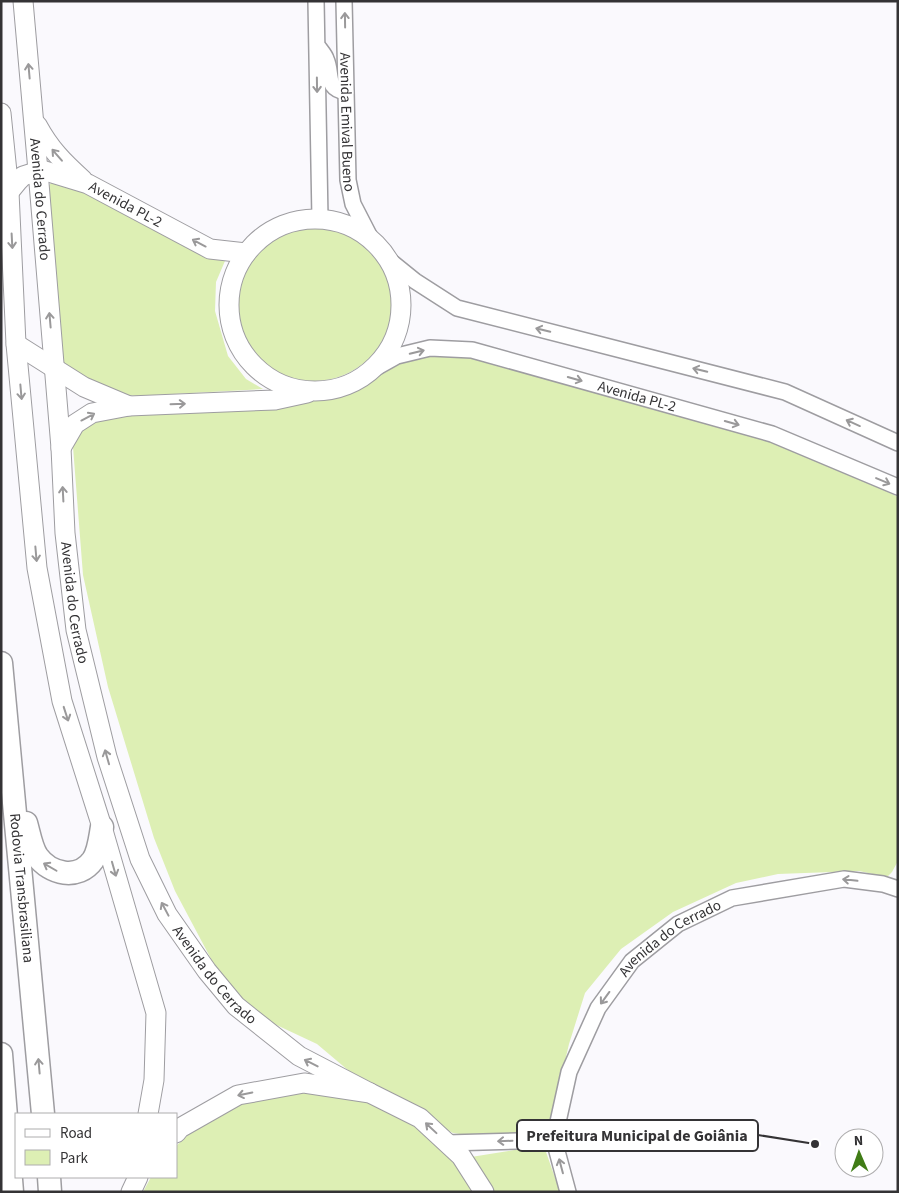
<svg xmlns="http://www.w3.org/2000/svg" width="899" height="1193" font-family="'Source Sans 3',sans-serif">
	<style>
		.green { fill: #ddefb4 }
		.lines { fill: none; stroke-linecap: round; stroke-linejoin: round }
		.minor-casing { stroke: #9e9da1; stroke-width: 18 }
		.major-casing { stroke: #9e9da1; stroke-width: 21 }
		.highway-casing { stroke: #9e9da1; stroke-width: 25 }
		.minor { stroke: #fff; stroke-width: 15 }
		.major { stroke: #fff; stroke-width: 19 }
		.highway { stroke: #fff; stroke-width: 22 }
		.oneway { stroke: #9a999a }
		.labels { text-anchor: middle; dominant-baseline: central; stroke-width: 4; stroke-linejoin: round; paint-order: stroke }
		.street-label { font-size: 15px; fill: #343335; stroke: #fff }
		.leader { fill: none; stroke: #343335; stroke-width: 2 }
		.callout-dot { fill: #343335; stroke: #fff; stroke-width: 2 }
		.callout { fill: #fff; stroke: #343335; stroke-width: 2 }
		.callout-label { font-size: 16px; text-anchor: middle; font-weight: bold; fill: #343335 }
	</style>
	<rect width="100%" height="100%" fill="#faf9fd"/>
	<path class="green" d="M63 180 204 255 225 261 216 282 215 311 228 356 246 379 263 389 137 396 118 394 91 386 61 364 45 190 51 183Z
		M236 303a78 78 0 1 1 156 0a78 78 0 1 1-156 0Z
		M459 353 778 443 868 482 898 497V861L892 872 887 877 859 871 778 874 736 883 673 912 621 949 585 993 569 1044 551 1120 547 1131 534 1137H480L453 1133 440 1126 420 1107 349 1071 317 1044 236 1006 175 891 154 838 108 687 83 575 73 447 80 426 101 416 316 401 342 393 369 381 401 363 427 355Z
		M302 1091 362 1098 416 1124 447 1151 475 1192H143L151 1177H176V1146L190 1133 207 1121 243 1103Z
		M533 1147 541 1149 546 1152 560 1192H493L471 1157Z"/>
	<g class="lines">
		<g class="minor-casing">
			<g id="minor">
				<path d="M316 1 320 219"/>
				<path id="s1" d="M344 1 348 180 353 204 371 239"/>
				<path d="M319 48C321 51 325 55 326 59 333 74 324 88 346 92"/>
				<path d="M389 260 415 281 457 308 785 392 898 443"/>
				<path id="s2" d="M372 370 397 356 430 348 472 350 772 434 898 487"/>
				<path d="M447 1143 554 1140"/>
				<path id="s3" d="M568 1192 554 1140 569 1072 598 1008 632 961 678 924 732 898 844 879 883 884 898 889"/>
			</g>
		</g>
		<g class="major-casing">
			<g id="major">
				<path id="s4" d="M23 1 38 171 61 448 65 533 76 630 107 757 140 859 167 914 207 971 236 1006 299 1056 370 1093"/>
				<path d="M1 113 9 192 16 344 37 568 62 701 102 827 156 1013 154 1080 148 1114"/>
				<path d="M37 125C50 149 63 162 83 180"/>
				<path id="s5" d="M9 192 18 181 23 176 42 170 88 184 210 249 246 253"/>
				<circle cx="315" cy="305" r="86"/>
				<path d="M16 344 84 387 129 406"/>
				<path d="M61 448 75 424 92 413 129 406 275 400 307 393"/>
				<path d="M176 1133 180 1128 238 1095 304 1083 370 1093 420 1118 461 1156 484 1192"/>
				<path d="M131 1192 138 1177"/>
			</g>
		</g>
		<g class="highway-casing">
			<g id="highway">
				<path id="s6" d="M1 663 43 1114"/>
				<path d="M26 823C29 833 31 847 37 856 50 874 78 881 93 860 99 851 100 838 102 827"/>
				<path d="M1 1054 12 1192"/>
				<path d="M49 1177 50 1192"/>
			</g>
		</g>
		<use href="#minor" class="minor"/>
		<use href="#major" class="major"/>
		<use href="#highway" class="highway"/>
	</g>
	<defs><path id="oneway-shaft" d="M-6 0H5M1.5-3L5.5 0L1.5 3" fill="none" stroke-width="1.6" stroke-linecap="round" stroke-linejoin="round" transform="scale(1.25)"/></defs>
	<g class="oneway">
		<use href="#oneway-shaft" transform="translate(345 20) rotate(-91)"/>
		<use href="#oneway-shaft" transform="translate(29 71) rotate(-95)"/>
		<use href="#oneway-shaft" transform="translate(317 85) rotate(89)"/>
		<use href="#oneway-shaft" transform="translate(57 155) rotate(-131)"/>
		<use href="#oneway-shaft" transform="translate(12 241) rotate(87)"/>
		<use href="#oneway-shaft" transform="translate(199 243) rotate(-152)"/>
		<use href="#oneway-shaft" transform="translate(50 320) rotate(-95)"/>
		<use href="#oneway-shaft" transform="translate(543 330) rotate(-166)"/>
		<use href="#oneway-shaft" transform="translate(417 352) rotate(-14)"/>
		<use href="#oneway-shaft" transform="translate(700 370) rotate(-166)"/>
		<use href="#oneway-shaft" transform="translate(575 379) rotate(16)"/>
		<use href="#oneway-shaft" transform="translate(21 392) rotate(85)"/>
		<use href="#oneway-shaft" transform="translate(178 404) rotate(-2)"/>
		<use href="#oneway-shaft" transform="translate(88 417) rotate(-28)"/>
		<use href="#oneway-shaft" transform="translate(732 423) rotate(16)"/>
		<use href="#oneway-shaft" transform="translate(853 423) rotate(-156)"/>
		<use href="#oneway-shaft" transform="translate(883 481) rotate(23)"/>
		<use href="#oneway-shaft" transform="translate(63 494) rotate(-93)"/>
		<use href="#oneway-shaft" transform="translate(36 554) rotate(85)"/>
		<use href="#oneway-shaft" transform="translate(66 714) rotate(72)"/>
		<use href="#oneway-shaft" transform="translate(107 757) rotate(-106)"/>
		<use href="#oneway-shaft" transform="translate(50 867) rotate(-150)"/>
		<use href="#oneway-shaft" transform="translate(114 869) rotate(74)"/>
		<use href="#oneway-shaft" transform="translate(850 880) rotate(-174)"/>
		<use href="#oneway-shaft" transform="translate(165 909) rotate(-118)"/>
		<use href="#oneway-shaft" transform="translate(605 998) rotate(126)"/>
		<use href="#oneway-shaft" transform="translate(311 1063) rotate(-153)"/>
		<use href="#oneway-shaft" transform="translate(39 1066) rotate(-95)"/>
		<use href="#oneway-shaft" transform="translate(245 1094) rotate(168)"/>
		<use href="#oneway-shaft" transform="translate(431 1128) rotate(-137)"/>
		<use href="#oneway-shaft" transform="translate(505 1141) rotate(178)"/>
		<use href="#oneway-shaft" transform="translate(561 1166) rotate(-105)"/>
	</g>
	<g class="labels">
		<g class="street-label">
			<text stroke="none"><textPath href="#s1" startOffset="121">Avenida Emival Bueno</textPath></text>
			<text stroke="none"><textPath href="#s4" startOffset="199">Avenida do Cerrado</textPath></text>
			<text stroke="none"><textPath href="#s5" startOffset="132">Avenida PL-2</textPath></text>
			<text stroke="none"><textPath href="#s2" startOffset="276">Avenida PL-2</textPath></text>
			<text stroke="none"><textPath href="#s4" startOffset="604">Avenida do Cerrado</textPath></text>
			<text stroke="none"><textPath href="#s6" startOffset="226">Rodovia Transbrasiliana</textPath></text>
			<text stroke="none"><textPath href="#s3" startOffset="296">Avenida do Cerrado</textPath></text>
			<text stroke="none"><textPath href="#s4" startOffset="1008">Avenida do Cerrado</textPath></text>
		</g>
	</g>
	<path class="leader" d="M815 1144L758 1135"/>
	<circle class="callout-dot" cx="815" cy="1144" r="5"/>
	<rect class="callout" x="517" y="1120" width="241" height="31" rx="5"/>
	<g class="callout-label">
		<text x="637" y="1141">Prefeitura Municipal de Goiânia</text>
	</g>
	<rect width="899" height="1193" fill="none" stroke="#343335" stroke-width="5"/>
	<rect x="15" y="1113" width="162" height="65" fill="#ffffff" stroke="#aeadae"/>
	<rect x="25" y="1129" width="25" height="8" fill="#ffffff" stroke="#aeadae"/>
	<text x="60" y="1138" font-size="15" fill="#343335">Road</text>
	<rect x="25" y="1150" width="25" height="15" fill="#ddefb4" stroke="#aeadae"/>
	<text x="60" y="1163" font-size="15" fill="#343335">Park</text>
	<g transform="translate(859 1153) rotate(358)"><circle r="24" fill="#ffffff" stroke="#aeadae"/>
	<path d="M0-4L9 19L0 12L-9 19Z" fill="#407c16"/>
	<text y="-8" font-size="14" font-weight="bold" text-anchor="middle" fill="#343335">N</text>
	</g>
</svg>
